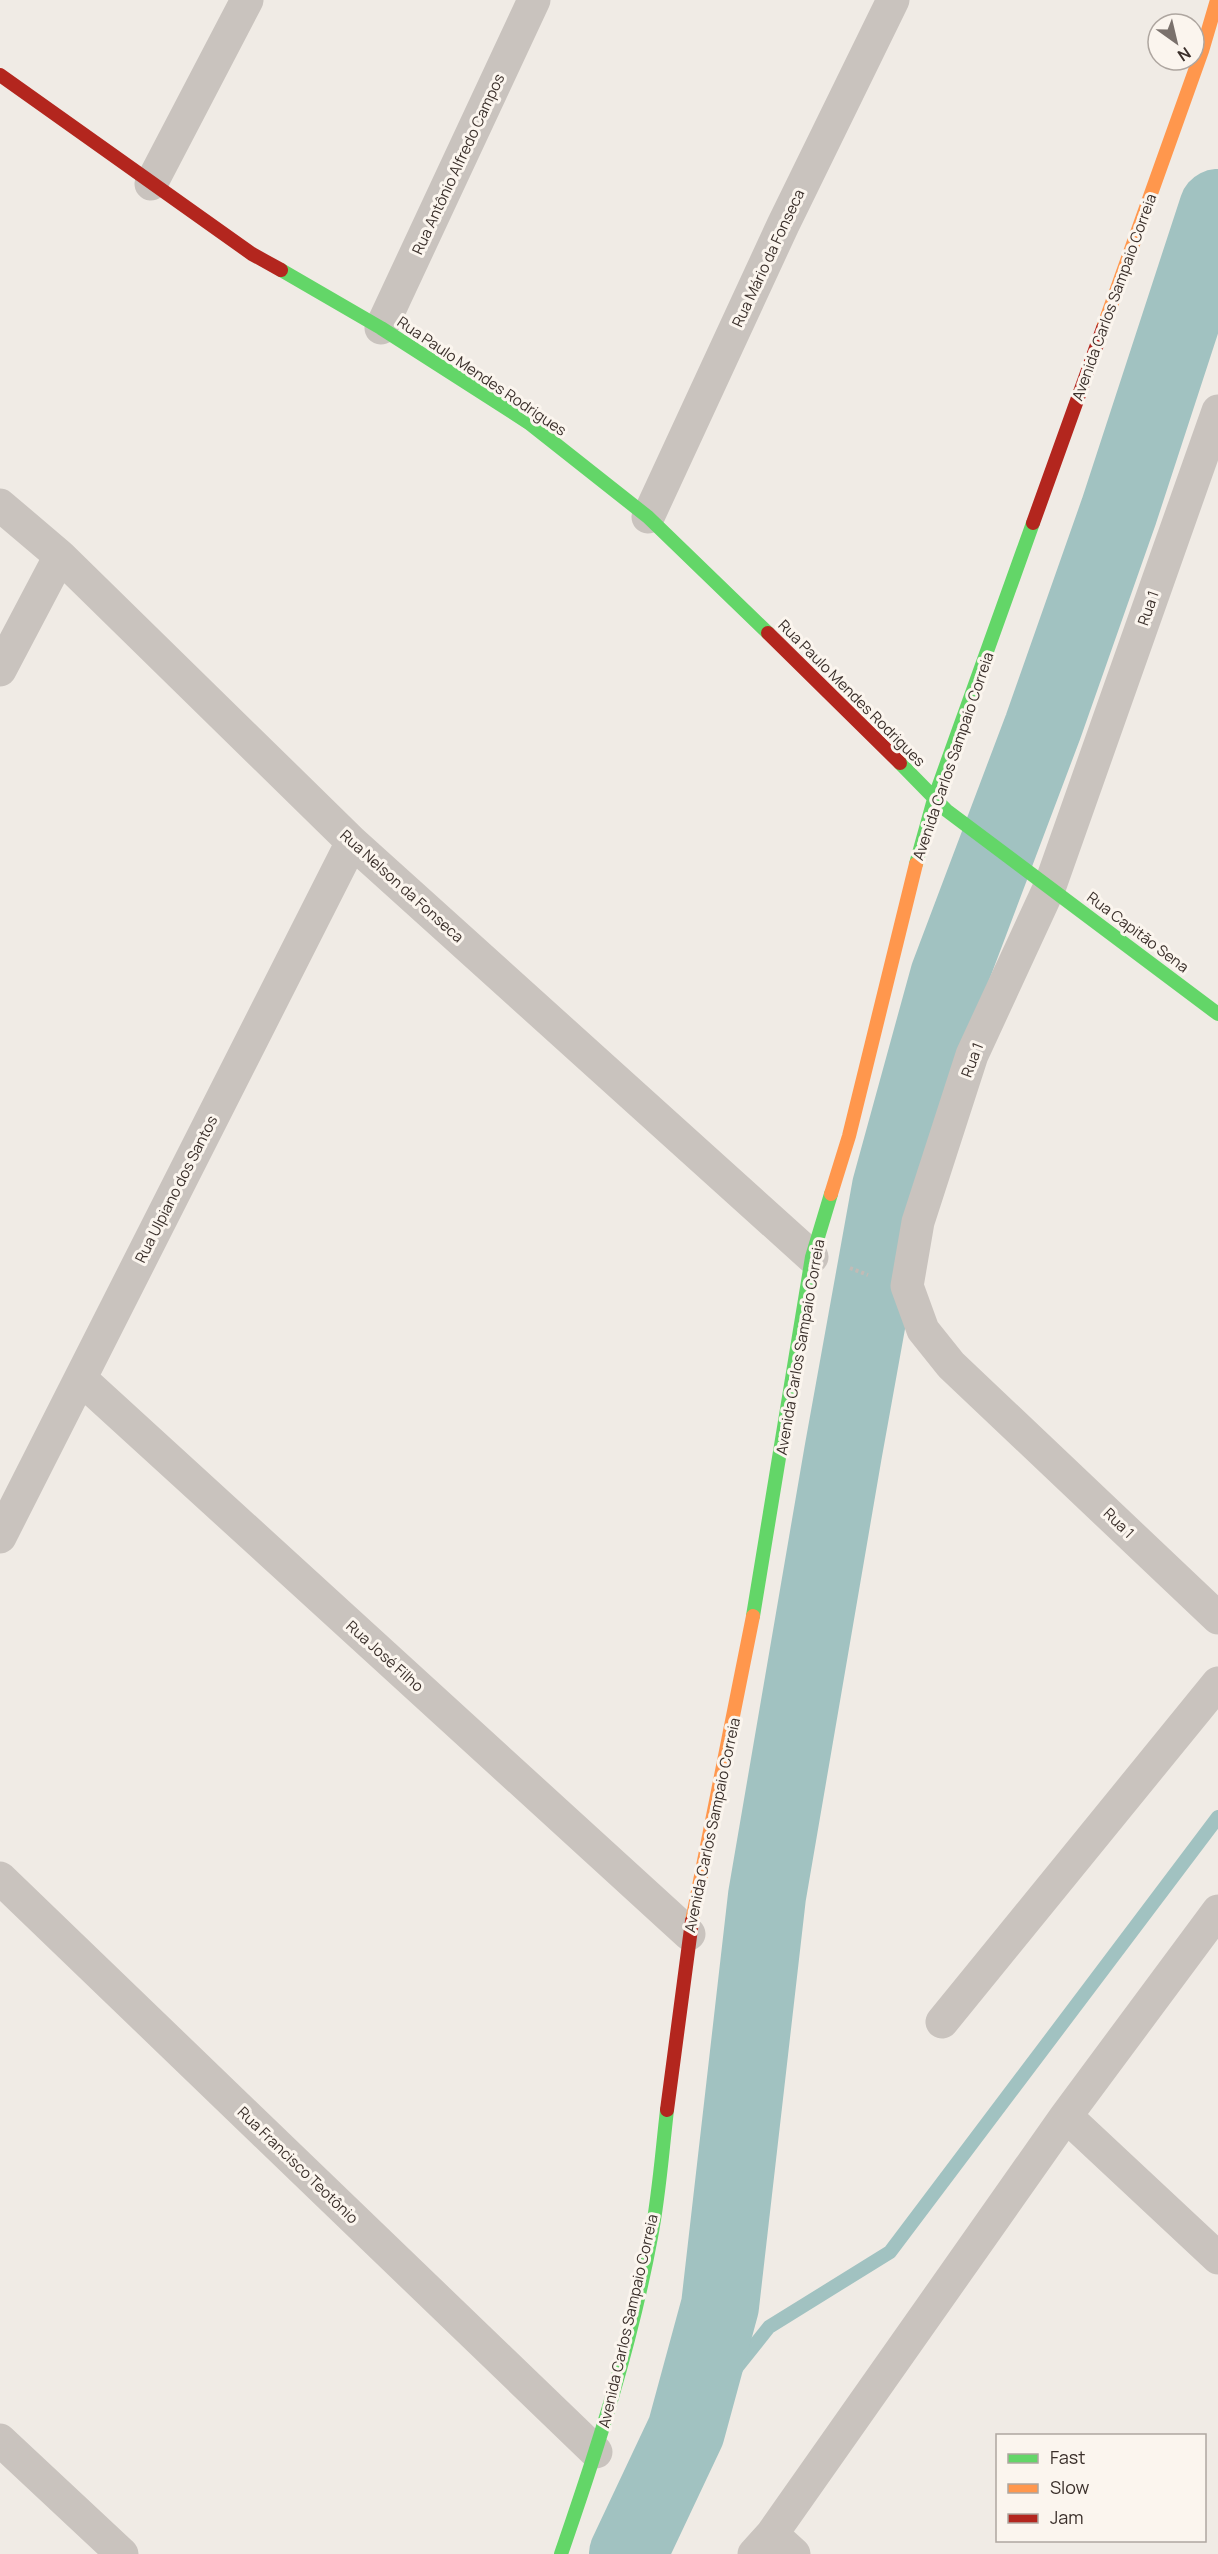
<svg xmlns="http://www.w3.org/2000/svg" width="1218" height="2554" font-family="Manrope,sans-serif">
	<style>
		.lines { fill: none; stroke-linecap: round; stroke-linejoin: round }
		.stream { stroke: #a1c2c1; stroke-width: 14 }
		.river { stroke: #a1c2c1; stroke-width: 78 }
		.path { stroke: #c2bbb6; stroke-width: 4; stroke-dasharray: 3 3; stroke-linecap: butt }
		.street { stroke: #c9c3be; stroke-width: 33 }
		.fast { stroke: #63d668; stroke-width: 14 }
		.slow { stroke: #ff974d; stroke-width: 14 }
		.jam { stroke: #b3261e; stroke-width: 14 }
		.labels { text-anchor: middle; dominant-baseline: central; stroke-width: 6; stroke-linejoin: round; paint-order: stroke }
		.street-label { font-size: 15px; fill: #3b302b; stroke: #fbf5ee }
	</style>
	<rect width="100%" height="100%" fill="#f0ebe5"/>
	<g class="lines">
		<path class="stream" d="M686 2431 769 2327 890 2252 1218 1817"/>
		<path class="river" d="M628 2554 686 2431 720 2306 767 1896 843 1453 891 1187 949 976 1043 727 1119 511 1218 208"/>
		<path class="path" d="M850 1268 868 1275"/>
		<path class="street" d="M151 184 247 0
			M381 328 534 0
			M1218 411 1050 886 972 1055 918 1222 907 1286 923 1330 951 1365 1218 1618
			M0 505 60 556 352 842 812 1257
			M648 517 783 225 893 0
			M0 670 60 556
			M81 1379 689 1934
			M0 1537 352 842
			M0 1878 596 2452
			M942 2022 1218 1683
			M1066 2116 1218 2258
			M0 2440 122 2554
			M772 2534 794 2554
			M754 2554 772 2534 1066 2116 1218 1911"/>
		<path class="fast" d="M281 270 381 328 529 423 648 517 768 633
			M900 763 946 810 1218 1014
			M916 864 934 799 1033 523
			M753 1616 812 1257 831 1194
			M561 2554C597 2450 631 2345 651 2237 659 2196 662 2153 667 2110"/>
		<path class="slow" d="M1103 328 1202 51 1217 0
			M831 1194 849 1136 916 864
			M692 1921 753 1616"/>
		<path class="jam" d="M0 75 252 254 281 270
			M1033 523 1103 328
			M768 633 900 763
			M667 2110 692 1921"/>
	</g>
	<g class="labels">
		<g class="street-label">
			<text transform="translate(458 164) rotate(-65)">Rua Antônio Alfredo Campos</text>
			<text transform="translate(768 258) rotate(-65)">Rua Mário da Fonseca</text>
			<text transform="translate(1114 297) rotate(-70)">Avenida Carlos Sampaio Correia</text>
			<text transform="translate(482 376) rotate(34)">Rua Paulo Mendes Rodrigues</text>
			<text transform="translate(1148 608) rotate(-71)">Rua 1</text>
			<text transform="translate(852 693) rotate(45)">Rua Paulo Mendes Rodrigues</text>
			<text transform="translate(953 756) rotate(-71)">Avenida Carlos Sampaio Correia</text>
			<text transform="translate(402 886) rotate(42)">Rua Nelson da Fonseca</text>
			<text transform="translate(1138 932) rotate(37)">Rua Capitão Sena</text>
			<text transform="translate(972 1060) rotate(-69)">Rua 1</text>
			<text transform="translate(176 1189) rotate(-63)">Rua Ulpiano dos Santos</text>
			<text transform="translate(800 1347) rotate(-80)">Avenida Carlos Sampaio Correia</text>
			<text transform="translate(1119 1523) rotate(44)">Rua 1</text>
			<text transform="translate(385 1656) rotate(42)">Rua José Filho</text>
			<text transform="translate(712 1825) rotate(-78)">Avenida Carlos Sampaio Correia</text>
			<text transform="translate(298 2165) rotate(44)">Rua Francisco Teotônio</text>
			<text transform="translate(628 2321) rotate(-77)">Avenida Carlos Sampaio Correia</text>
		</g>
	</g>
	<rect x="996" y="2434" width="210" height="108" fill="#fbf5ee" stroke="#aea6a0" stroke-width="1.5"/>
	<rect x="1008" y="2454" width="30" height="9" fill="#63d668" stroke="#aea6a0" stroke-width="1.5"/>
	<text x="1050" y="2464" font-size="18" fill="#3b302b">Fast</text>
	<rect x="1008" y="2484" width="30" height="9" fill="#ff974d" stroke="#aea6a0" stroke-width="1.5"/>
	<text x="1050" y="2494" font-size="18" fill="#3b302b">Slow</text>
	<rect x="1008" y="2514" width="30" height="9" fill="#b3261e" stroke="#aea6a0" stroke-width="1.5"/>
	<text x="1050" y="2524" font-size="18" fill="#3b302b">Jam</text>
	<g transform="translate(1176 42) rotate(146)"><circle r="28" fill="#fbf5ee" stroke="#aea6a0" stroke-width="1.5"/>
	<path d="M0-4.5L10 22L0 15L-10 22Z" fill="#7a716c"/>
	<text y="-9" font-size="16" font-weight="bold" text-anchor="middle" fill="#3b302b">N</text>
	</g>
</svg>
